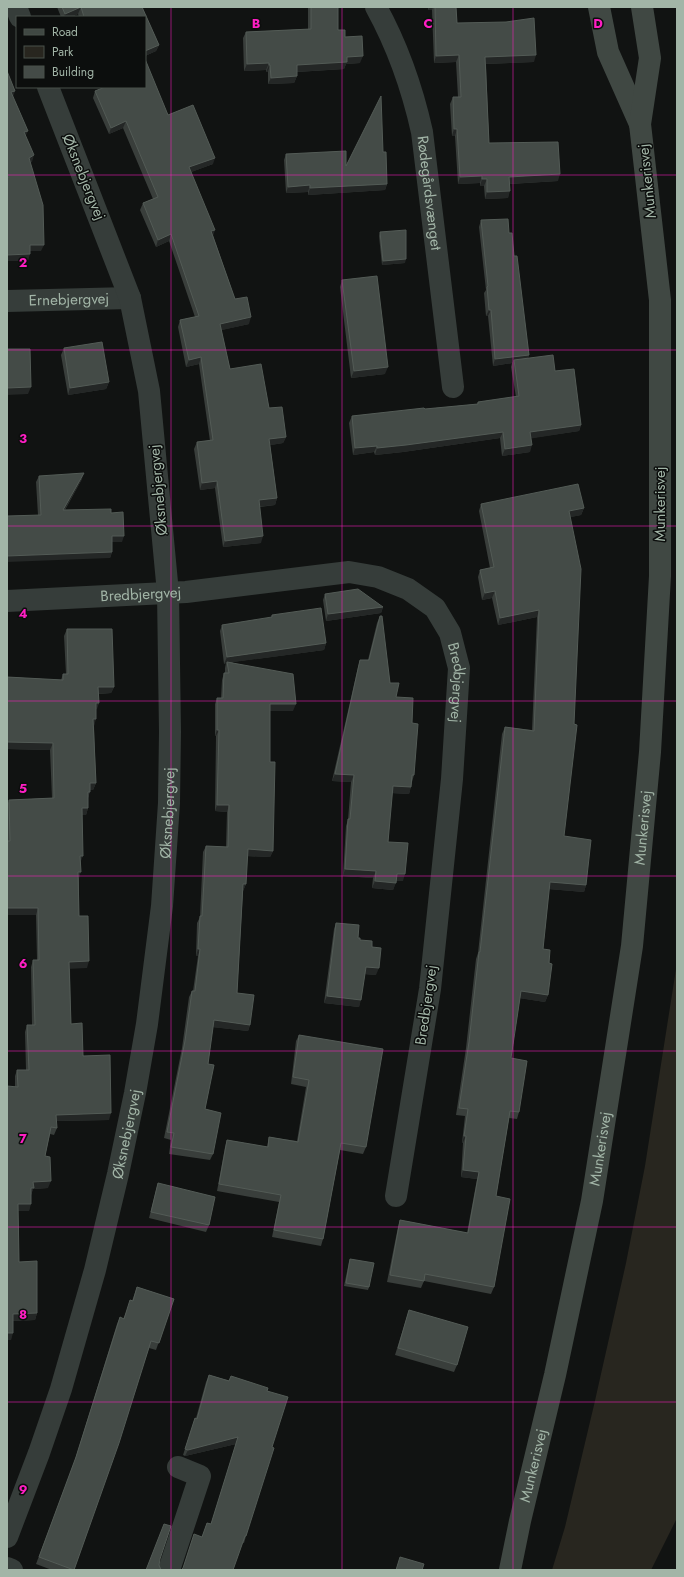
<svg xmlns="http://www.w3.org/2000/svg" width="684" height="1577" font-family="Jost,sans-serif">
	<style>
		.green { fill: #28261f }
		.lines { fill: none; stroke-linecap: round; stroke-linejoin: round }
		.minor { stroke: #363d3a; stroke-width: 22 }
		.secondary { stroke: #404843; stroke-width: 22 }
		.wall { fill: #393e3b }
		.shaded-wall { fill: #242726 }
		.building { fill: #444b47; stroke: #535b56 }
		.grid { fill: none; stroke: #fe1ec3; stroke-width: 1; stroke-opacity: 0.55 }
		.labels { text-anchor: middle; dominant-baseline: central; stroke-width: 3; stroke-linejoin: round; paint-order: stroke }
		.street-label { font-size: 15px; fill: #a2b5a7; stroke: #0c0e0d }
		.grid-label { font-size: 13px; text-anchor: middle; font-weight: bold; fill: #fe1ec3; stroke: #0c0e0d; stroke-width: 3; stroke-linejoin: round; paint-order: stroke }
	</style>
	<rect width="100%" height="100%" fill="#111312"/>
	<path class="green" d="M676 969 677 1518 651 1570H552L565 1527 594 1405 626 1263 645 1166Z"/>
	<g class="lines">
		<g class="minor">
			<path d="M16 7 20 17"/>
			<path id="s1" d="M376 7C398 47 412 87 422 132L453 387"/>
			<path id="s2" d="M7 301 130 298"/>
			<path id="s3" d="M7 601 186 592 349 572 378 577 408 589 435 608 450 633 459 668 452 779 430 989 396 1196"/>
			<path id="s4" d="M7 1537 39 1453 61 1389 95 1270 118 1174 135 1093 147 1024 162 906 169 803 170 732 168 593 149 391 130 298 48 87"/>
			<path d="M7 1568 12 1570"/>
			<path d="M169 1570 200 1476 178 1467"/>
		</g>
		<g class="secondary">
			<path d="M599 7 608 52 640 124"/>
			<path id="s5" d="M510 1570 520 1521 555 1375 592 1201 632 946 650 752 660 576V300L640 124 650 58 642 7"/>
		</g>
	</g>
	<path class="wall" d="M57 7H142L159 45 156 51 145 56V17H79L78 14 71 17H61Z
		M308 7H338V30L345 37 360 63 346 64 344 69 297 72V76L294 83 268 84V72H266V70L244 71 243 38 246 32 308 29Z
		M428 7H456L457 23 534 62 486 64 489 143 558 181 510 184 508 198 485 199 484 186H480V183L458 184 455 136H452L450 104 453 97H458L456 62 434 63 432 10H428Z
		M95 91 168 115 213 164 191 172 235 299 249 324 221 330 230 369 269 408 286 437 283 443 270 445 277 498 275 505 260 507 261 543 223 547 215 488 200 490 194 449 197 442 210 441 199 364 186 367 178 327 180 320 195 317 169 241 156 247 140 210 143 203 153 199 123 128 109 134 93 98Z
		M383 152 387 184 385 190 308 195V192L286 193 284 160 286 154 346 166Z
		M481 220 509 233 514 256 529 355 528 358 555 371 581 425 579 431 531 438 530 452 502 456 500 438 403 452 375 455 374 452 353 455 349 423 352 416 477 404 478 402 516 397 511 367 512 363 493 366 488 316H486L484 293 486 290 479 227Z
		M380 232 405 263 382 265 379 236Z
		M342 280 385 374 351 378 340 287Z
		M64 348 109 382 106 389 68 395 61 355Z
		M39 476 82 479 65 510 111 513 122 542H112V552L110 558 38 515 36 482Z
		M481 504 584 508 581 515 570 517 564 836 586 885 584 892 549 889 543 949 549 963 548 995 545 1002 520 998 511 1058 519 1112 517 1119 509 1118 496 1196 494 1287 491 1294 424 1281 421 1288 387 1282 398 1227 400 1220 467 1233 477 1179 461 1177 463 1143H462L465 1116 456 1115 466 1048 476 959 478 953 502 734 505 727 532 730 537 617 498 625 492 598 482 600 478 577 480 570 490 568 479 511Z
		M325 594 383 607 381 613 326 621 323 600Z
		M272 615 326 643 324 650 232 662 293 711H270V762L273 851 270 857 247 856 246 884 243 891 237 993 250 1025 248 1031 213 1027 208 1064 205 1109 213 1154 210 1160 169 1154 171 1140 164 1138 182 1048 189 997 192 991H193L198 956H196L197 923 200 917 203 852 206 846 226 847 227 812 215 811 216 736H215V704L217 698H221L222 680 224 673H225V668L226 663 224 664 220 631 222 625 271 618Z
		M380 616 390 683 396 697 412 723 414 775 412 782 409 794 392 793 388 842 403 881H396L393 890 372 888 373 878 343 876 346 826 348 820 351 782 332 781 358 667 360 660H368L377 623Z
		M67 629 114 687 111 693 99 694V703L96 709 94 726 96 783 93 790H90L88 798V808L86 815H82L81 862 79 879V916L87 968H70L71 1024 109 1120 56 1121 57 1128 54 1135 50 1134 45 1156 48 1188 33 1189 31 1195 29 1211H18L19 1262 37 1313 35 1320 13 1321 11 1340 15 1087V1076L17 1070H26L25 1032 27 1025H32L31 967 33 960H37L36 915 8 841 7 806 9 800 52 798 50 750 7 749V677L61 680 63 674H66L64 636Z
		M336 923 358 938 360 940 372 947 376 975 365 974 359 1007 324 1003 334 929Z
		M299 1035 366 1147 363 1154 340 1150 323 1239 321 1246 272 1237 279 1202 217 1191 225 1147 227 1140 267 1147 269 1137 297 1141 306 1087 291 1084 296 1041Z
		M158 1183 209 1225 206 1232 149 1218 156 1190Z
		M350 1259 369 1287 368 1290 344 1286 349 1262Z
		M137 1287 174 1299 156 1350 149 1348 74 1570H52L36 1564 74 1463 117 1324 120 1317 123 1319 132 1301Z
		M409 1310 457 1365 454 1372 395 1355Z
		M209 1375 267 1391 272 1447 244 1543 202 1537 207 1523 211 1524 236 1444 185 1456 183 1455 195 1418H196L206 1382Z"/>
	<path class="shaded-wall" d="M81 7 78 14 71 17H64L65 14Z
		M429 7H433L432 10H428Z
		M159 45 156 51 145 56V51Z
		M459 55 456 62 434 63 436 56Z
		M536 55 534 62 483 64 485 57Z
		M363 56 360 63 346 64 344 69 295 72 297 65 347 57Z
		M269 63 266 70 244 71 247 64Z
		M269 65H270L268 72H266Z
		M297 76 294 83 268 84 271 78Z
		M15 91 13 97 11 92Z
		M126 121 123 128 109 134 111 128Z
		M454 129H457L455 136H452Z
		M28 131 25 137 24 132Z
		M34 155 32 162 26 164 29 158Z
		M215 158 213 164 186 174 189 167Z
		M560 174 558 181 507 184 509 177Z
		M482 176 480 183 458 184 460 177Z
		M482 179H487L484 186H480Z
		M387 184 385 190 308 195 310 188Z
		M310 185 308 192 286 193 288 187Z
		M510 191 508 198 485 199 487 192Z
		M215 230 213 236 211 231Z
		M171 234 169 241 156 247 158 240Z
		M30 245H44L41 251H28Z
		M30 254 28 261H7V255Z
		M406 259 405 263 382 265 383 261Z
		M489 310H491L488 316H486Z
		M251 317 249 324 218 331 220 324Z
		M529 355 527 362 514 360 512 363 493 366 495 359Z
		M201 357 199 364 186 367 189 360Z
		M388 367 385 374 351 378 354 371Z
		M109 382 106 389 68 395 70 388Z
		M31 387 28 394 7 395V388Z
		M581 425 579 431 528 439 530 432Z
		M503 432 500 438 403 452 375 455 377 448Z
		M286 437 283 443 266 446 269 439Z
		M532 445 530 452 502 456 505 449Z
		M377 446 374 452 353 455 355 448Z
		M84 473 82 479 61 516 63 510Z
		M217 481 215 488 200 490 202 483Z
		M277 498 275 505 256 507 259 500Z
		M584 508 581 515 567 518 569 511Z
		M112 536H124L122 542H109Z
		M263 536 261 543 223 547 225 541Z
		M112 552 110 558 7 562V556Z
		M495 591 492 598 482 600 485 593Z
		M383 607 381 613 326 621 328 614Z
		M539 610 537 617 498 625 500 618Z
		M326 643 324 650 227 663V662L226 663 224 664 227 657Z
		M98 687H114L111 693 96 694Z
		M96 703H99L97 709 94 710Z
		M270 704H296L293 711H268Z
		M93 719H96L94 726H91Z
		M217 730H219L216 736H215Z
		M7 742 53 743 50 750 7 749Z
		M335 774 354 775 351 782 332 781Z
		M90 783H96L93 790H88Z
		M393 786 411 787 409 794 390 793Z
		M88 792H90L88 798Z
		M217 805H229L227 812 215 811Z
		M82 808H88L86 815H80Z
		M248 849 273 851 270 857 245 856Z
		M80 856H83L80 863Z
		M345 869 376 871 373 878 343 876Z
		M78 872H81L78 879Z
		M397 874H405L403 881H394Z
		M375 881 396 883 393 890 372 888Z
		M550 882 586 885 584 892 548 889Z
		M243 884H246L243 891H241Z
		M7 908H38L36 915H7Z
		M198 949H200L198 956H196Z
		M89 961 87 968 67 969 69 962Z
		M366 967 379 968 376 975 363 974Z
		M521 991 548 995 545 1002 518 998Z
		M327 996 361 1000 359 1007 324 1003Z
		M214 1020 250 1025 248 1031 211 1027Z
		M111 1113 109 1120 54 1121 56 1115Z
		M464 1136H466L463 1143H462Z
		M463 1170 479 1172 477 1179 461 1177Z
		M51 1181 48 1188 33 1189 31 1195H28L33 1182Z
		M18 1204H31L29 1211H15Z
		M37 1313 35 1320 10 1321 13 1314Z
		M7 1333H13L11 1340H7Z
		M238 1437 236 1444 185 1456 188 1450Z"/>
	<path class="building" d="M62 7H142L159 45 145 51V17H84L81 7 65 14Z
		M311 7H338V30H345V37L362 36 363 56 347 57V62L297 65V76L271 78 270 65H269V63L247 64 246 32 311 29Z
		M435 7H456L457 23 506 22 534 18 536 55 485 57 489 143 558 142 560 174 509 177 510 191 487 192V179H482V176L460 177 457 129H454L453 97H461L459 55 436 56Z
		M145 59 168 115 193 105 215 158 189 167 215 230 211 231 235 299 247 297 251 317 220 324 230 369 261 364 269 408 282 407 286 437 269 439 277 498 259 500 263 536 225 541 217 481 202 483 197 442 213 440 201 357 189 360 180 320 199 316 171 234 158 240 143 203 158 197 126 121 111 128 95 91 105 87H145Z
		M7 71 15 91 11 92 28 131 24 132 34 155 29 158 43 205 44 245H30V254L7 255V178H8L7 175Z
		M381 96 383 152H386L387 184 310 188V185L288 187 286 154 346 151V166Z
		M508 219 509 233H512L514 256H517L529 355 495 359 491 310H489L487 287 488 286 481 220Z
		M406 230V259L383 261 380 232Z
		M377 276 388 367 354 371 342 280Z
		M102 342 109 382 70 388 64 348Z
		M7 349H30L31 387 7 388Z
		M553 355 555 371 574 369 581 425 530 432 532 445 505 449 503 432 406 445 377 448V446L355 448 352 416 424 408 425 409 478 404V402L519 396 514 360Z
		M84 473 63 510 111 509V513L123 512 124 536H112V552L7 556V516L41 515 39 476Z
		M578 484 584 508 569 511 581 569 574 724 577 725 564 836 591 840 586 885 550 882 543 949 550 950 549 963 552 964 548 995 521 991 511 1058 527 1061 519 1112 510 1111 496 1196 510 1199 494 1287 425 1274 424 1281 390 1275 400 1220 468 1233 479 1172 463 1170 466 1136H464L468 1109 459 1108 469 1042 479 952H480L505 727 534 731 539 610 500 618 495 591 485 593 480 570 494 567 481 504Z
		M358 589 383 607 328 614 325 594Z
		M321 608 326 643 227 657 222 625 272 617V615Z
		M380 616H382L390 683H399L396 697 413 698 412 723 418 724 414 775H412L411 787 393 786 388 842 408 843 405 874H397L396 883 375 881 376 871 345 869 348 819H350L354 775 335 774 360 660H369Z
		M67 629H112L114 687H98L99 703H96V719H93L96 783H90V792H88V808H82L83 856H80L81 872H78L79 916H88L89 961 69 962 71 1024 82 1023 83 1056 110 1055 111 1113 56 1115 57 1128 51 1127 45 1156 50 1157 51 1181 33 1182 34 1188H31V1204H18L19 1262 37 1261V1313L13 1314V1333H7V1086L18 1087 17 1070H29L27 1025H35L33 960H39L38 908H7V841H10L9 800 54 798 53 743 7 742V677L63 680V674H68Z
		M227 662 293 674 296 704H270V762H275L273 851 248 849 246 884H243L237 993 254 995 250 1025 214 1020 208 1064 214 1065 205 1109 221 1113 213 1154 171 1147 174 1133 167 1132 185 1041 192 991H195L200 949H198L200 916H202L206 846 228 847 229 805H217L219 730H217V698H223L224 673H229Z
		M336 923 359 925 358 938H360V940L372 941V947L381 948 379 968 366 967 361 1000 327 996Z
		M299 1035 383 1049 366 1147 341 1143 323 1239 274 1230 281 1195 219 1184 227 1140 268 1147 269 1137 298 1142 309 1080 293 1077Z
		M158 1183 215 1197 209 1225 151 1212Z
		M350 1259 374 1263 369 1287 346 1283Z
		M137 1287 174 1299 159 1343 151 1341 119 1443 74 1570 39 1557 76 1457 120 1317 124 1319 130 1300 133 1301Z
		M409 1310 468 1327 457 1365 398 1348Z
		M209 1375 229 1381 231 1376 268 1388 267 1391 288 1397 272 1447 274 1448 246 1536H245L233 1570H181L183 1568 194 1534 202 1537 207 1523 211 1524 238 1437 188 1450 185 1449 195 1418 197 1419Z
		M164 1524 171 1526 160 1559 159 1565 161 1570H146Z
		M400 1557 424 1564 422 1570H396Z"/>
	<path class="grid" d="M171 7V1570M342 7V1570M513 7V1570M7 175H677M7 350H677M7 526H677M7 701H677M7 876H677M7 1051H677M7 1227H677M7 1402H677"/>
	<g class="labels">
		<g class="street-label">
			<text transform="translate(84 177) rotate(68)">Øksnebjergvej</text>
			<text transform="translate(647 181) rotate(-96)">Munkerisvej</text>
			<text stroke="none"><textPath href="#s1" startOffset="195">Rødegårdsvænget</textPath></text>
			<text stroke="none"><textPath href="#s2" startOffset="62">Ernebjergvej</textPath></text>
			<text transform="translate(158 490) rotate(-95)">Øksnebjergvej</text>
			<text transform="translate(660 504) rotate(-90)">Munkerisvej</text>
			<text stroke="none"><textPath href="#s3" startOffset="134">Bredbjergvej</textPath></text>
			<text stroke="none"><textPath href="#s3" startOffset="518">Bredbjergvej</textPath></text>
			<text stroke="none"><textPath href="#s4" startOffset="745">Øksnebjergvej</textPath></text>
			<text stroke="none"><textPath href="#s5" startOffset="755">Munkerisvej</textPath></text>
			<text transform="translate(426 1005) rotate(-82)">Bredbjergvej</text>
			<text stroke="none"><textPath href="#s4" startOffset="421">Øksnebjergvej</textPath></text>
			<text stroke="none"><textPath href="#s5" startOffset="431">Munkerisvej</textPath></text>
			<text stroke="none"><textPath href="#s5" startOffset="107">Munkerisvej</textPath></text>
		</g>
	</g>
	<g class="grid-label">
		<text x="256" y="28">B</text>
		<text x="428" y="28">C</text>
		<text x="598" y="28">D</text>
		<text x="23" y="267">2</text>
		<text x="23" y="443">3</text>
		<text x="23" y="618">4</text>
		<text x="23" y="793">5</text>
		<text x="23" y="968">6</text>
		<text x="23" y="1143">7</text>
		<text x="23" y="1319">8</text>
		<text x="23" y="1494">9</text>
	</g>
	<rect width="684" height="1577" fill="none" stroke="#a2b5a7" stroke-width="16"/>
	<rect x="16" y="16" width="130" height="72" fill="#0c0e0d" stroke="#48514b"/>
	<rect x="24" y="29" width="20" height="6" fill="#404843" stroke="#48514b"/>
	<text x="52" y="36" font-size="12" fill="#a2b5a7">Road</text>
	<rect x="24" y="46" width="20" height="12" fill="#28261f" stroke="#48514b"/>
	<text x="52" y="56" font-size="12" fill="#a2b5a7">Park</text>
	<rect x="24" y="66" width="20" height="12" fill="#444b47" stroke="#48514b"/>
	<text x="52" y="76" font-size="12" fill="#a2b5a7">Building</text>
</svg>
